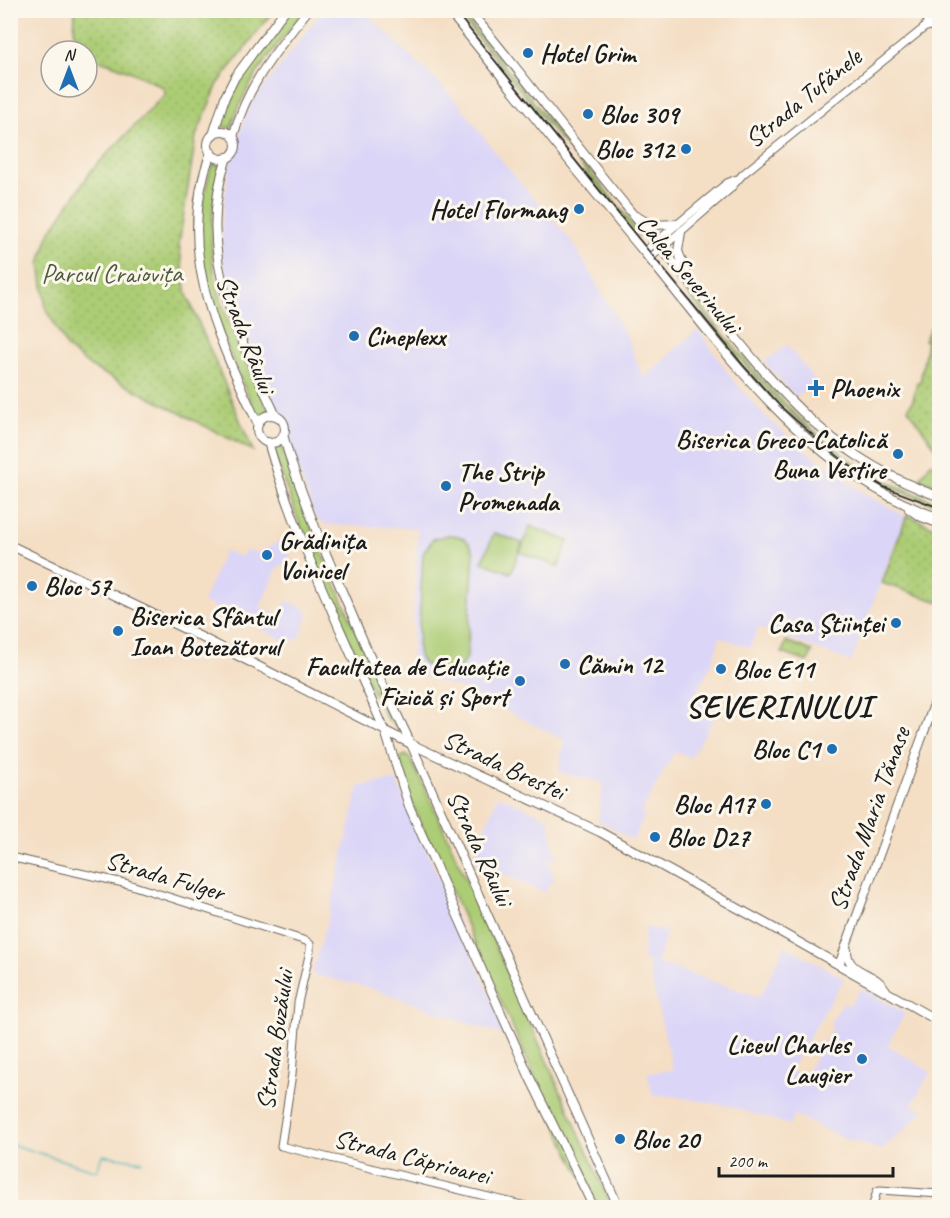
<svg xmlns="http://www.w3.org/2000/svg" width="950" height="1218" font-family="Caveat,sans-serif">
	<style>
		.built { fill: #dbd6f7 }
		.green { fill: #accc75; stroke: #647448; stroke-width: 1.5 }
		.park { fill: url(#park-dots); stroke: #647448; stroke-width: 1.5 }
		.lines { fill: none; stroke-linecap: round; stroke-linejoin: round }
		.stream { stroke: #3eafb7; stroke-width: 1.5 }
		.tertiary-casing { stroke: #686057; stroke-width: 9 }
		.secondary-casing { stroke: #686057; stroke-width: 10 }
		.primary-casing { stroke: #686057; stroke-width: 10 }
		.tertiary { stroke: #fff; stroke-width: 7 }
		.secondary { stroke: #fff; stroke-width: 8 }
		.primary { stroke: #fff; stroke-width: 8 }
		.tram { stroke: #1c1c1c; stroke-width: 1.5 }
		.poi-dot { fill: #1f6fb2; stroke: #fbf7ec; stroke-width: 2 }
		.labels { text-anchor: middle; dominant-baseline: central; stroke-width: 6; stroke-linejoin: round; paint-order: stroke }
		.poi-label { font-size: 26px; font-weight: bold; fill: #1c1c1c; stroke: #fbf7ec; text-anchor: start }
		.street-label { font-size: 26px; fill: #1c1c1c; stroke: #fbf7ec }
		.park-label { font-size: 26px; fill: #4e5a3b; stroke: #fbf7ec }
		.district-label { font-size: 32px; font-weight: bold; letter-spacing: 1.5px; fill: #1c1c1c; stroke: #fbf7ec }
	</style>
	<defs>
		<pattern id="park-dots" width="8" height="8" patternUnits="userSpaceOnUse" patternTransform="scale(1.5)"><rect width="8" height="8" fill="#accc75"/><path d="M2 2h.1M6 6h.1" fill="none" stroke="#93af65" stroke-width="1.8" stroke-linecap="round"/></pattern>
	</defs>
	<rect width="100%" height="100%" fill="#fbf7ec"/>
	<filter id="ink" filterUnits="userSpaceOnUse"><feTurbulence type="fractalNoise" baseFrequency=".0167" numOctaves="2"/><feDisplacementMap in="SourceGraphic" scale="12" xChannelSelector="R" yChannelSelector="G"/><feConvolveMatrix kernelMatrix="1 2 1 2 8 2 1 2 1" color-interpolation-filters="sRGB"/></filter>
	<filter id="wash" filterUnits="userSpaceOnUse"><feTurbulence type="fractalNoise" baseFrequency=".008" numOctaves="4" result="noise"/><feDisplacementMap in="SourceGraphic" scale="24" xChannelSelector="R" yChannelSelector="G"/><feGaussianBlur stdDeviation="1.35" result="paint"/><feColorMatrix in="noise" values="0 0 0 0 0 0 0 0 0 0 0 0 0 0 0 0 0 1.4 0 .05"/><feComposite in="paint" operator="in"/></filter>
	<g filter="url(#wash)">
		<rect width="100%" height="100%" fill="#f4dec4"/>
		<path class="built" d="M322 11H364L456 100 505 165 574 244 629 341 643 379 698 329 732 379 764 415 802 448 865 494 905 516 851 662 758 627 750 648 720 637 713 661 694 697 721 707 690 758 676 752 671 758 641 813 645 816 633 840 598 820 603 783 559 772 564 740 465 690 411 672 418 528 327 525 316 519 286 434 228 286 222 253V224L229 165 249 107Z
			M787 345 816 382 796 397 764 362Z
			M279 541H291L292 545 288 563 278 567 260 607 279 616 287 601 309 611 300 637 288 642 203 602 224 551 242 557 245 551 261 552Z
			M396 780 508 1037 370 988 312 974 329 914 359 786Z
			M498 795 548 818 557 859H547L555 882 549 883 545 893 472 860Z
			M645 927 667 932 657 963 760 997 785 946 844 978 790 1070 803 1079 833 1027 829 1024 843 1003 850 1005 861 988 903 1012 905 1014 887 1045 931 1072 912 1104 924 1111 882 1150 843 1138 794 1115 790 1125 728 1106 666 1095 653 1096 647 1073 673 1070 647 961 643 959Z"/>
		<path class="green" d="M290 11H304C276 47 244 83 231 128L219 126 229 93 247 67Z
			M456 11H460L641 234 638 236Z
			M212 164 220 166C214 195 210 224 212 254 216 309 247 361 269 411L257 416C231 355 196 292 200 223 201 203 207 183 212 164Z
			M672 269C728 340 784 416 861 467 885 483 912 492 939 503V506L885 485 858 469 828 446 780 404 744 364 669 271Z
			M281 445 314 535 399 728 387 720 363 672 305 538 271 447Z
			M931 462 939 474V487L920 479Z
			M530 526 568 541 558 567 520 552Z
			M494 533 522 543 511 573 482 562Z
			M448 535C462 535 470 540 474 553L467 657C465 660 462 666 458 669 447 677 424 669 419 656 418 653 418 650 418 646L423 553 433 539Z
			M406 755 411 760 440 821 612 1207H596L565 1144 408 794 400 763V758Z"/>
		<path class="park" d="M75 11H273L218 84 196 136 179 244 187 295 253 451 91 367 67 348 46 308 40 263 50 232 91 171 165 94 164 88C140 75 116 64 89 57L88 50 74 33Z
			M939 312 940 449 938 451 908 409 913 400 917 383H920L927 341 924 340Z
			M907 515 939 529V602L882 583Z
			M786 641 812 651 808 662 782 653Z"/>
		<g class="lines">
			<path class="stream" d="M10 1144 97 1171 102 1155 142 1161"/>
		</g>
	</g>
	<g filter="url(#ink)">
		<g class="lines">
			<g class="tertiary-casing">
				<path id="tertiary" d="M924 28 940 23
					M644 252 727 183 737 179
					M649 259 730 189 743 174 924 28 929 18 939 10
					M10 857 128 884 306 941 310 944V951L298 1003 292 1074 281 1146 534 1208
					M872 1208 877 1191 880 1190 940 1194"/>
			</g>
			<g class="secondary-casing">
				<path id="secondary" d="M448 10C513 90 577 172 643 251 726 352 809 475 940 518
					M469 10C525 77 576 146 631 212 649 235 668 256 687 278 766 372 816 453 940 497
					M208 145a14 14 0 1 1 28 0a14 14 0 1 1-28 0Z
					M213 135 225 97 235 77 285 10
					M233 137C248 83 275 53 308 10
					M211 152C174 250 217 336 258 424
					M227 157C194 251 237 332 276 416
					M636 216 652 225 677 224
					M681 232 678 251 688 277
					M257 429a14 14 0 1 1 28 0a14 14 0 1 1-28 0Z
					M283 435 292 465 318 535 374 666 411 744 600 832 770 926 940 1022
					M268 442C297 542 344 636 385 731
					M909 509 919 516 940 524
					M847 950C847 975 874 970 886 990
					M839 965 940 688"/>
			</g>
			<g class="primary-casing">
				<path id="primary" d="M10 545 199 636 411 744 619 1208
					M385 731 409 806 530 1078 594 1208"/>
			</g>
			<use href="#tertiary" class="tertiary"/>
			<use href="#secondary" class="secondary"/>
			<use href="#primary" class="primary"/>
			<path class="tram" d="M454 10 638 238 743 365 779 405 826 447 857 471 884 487 940 508"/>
		</g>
	</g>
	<g class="poi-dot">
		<circle cx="528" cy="53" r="6"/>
		<circle cx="588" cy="114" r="6"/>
		<circle cx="686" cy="149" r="6"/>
		<circle cx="579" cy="209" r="6"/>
		<circle cx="354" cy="336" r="6"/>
		<path d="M813 379h6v6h6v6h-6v6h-6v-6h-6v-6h6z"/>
		<circle cx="898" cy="454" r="6"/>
		<circle cx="446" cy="486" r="6"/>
		<circle cx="267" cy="555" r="6"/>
		<circle cx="32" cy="586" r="6"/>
		<circle cx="896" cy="623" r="6"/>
		<circle cx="118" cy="631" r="6"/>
		<circle cx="565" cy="664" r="6"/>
		<circle cx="721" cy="669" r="6"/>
		<circle cx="520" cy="681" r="6"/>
		<circle cx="832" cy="749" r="6"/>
		<circle cx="766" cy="804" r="6"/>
		<circle cx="655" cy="837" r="6"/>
		<circle cx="862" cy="1059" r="6"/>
		<circle cx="620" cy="1139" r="6"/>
	</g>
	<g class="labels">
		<g class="poi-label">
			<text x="540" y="53">Hotel Grim</text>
			<text x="600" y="114">Bloc 309</text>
			<text x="674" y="149" text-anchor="end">Bloc 312</text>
			<text x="567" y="209" text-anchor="end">Hotel Flormang</text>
			<text x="366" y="336">Cineplexx</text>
			<text x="830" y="388">Phoenix</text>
			<text x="886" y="439" text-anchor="end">Biserica Greco-Catolică<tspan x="886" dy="30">Buna Vestire</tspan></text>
			<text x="458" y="471">The Strip<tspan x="458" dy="30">Promenada</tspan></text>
			<text x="279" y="540">Grădinița<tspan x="279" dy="30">Voinicel</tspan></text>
			<text x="44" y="586">Bloc 57</text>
			<text x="130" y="616">Biserica Sfântul<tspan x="130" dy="30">Ioan Botezătorul</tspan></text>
			<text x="884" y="623" text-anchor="end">Casa Științei</text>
			<text x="577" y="664">Cămin 12</text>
			<text x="508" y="666" text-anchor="end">Facultatea de Educație<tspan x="508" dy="30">Fizică și Sport</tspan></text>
			<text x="733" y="669">Bloc E11</text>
			<text x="820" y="749" text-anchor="end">Bloc C1</text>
			<text x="754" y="804" text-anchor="end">Bloc A17</text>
			<text x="667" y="837">Bloc D27</text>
			<text x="850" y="1044" text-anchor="end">Liceul Charles<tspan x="850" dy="30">Laugier</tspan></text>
			<text x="632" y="1139">Bloc 20</text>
		</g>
		<g class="street-label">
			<text transform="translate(803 98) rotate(-39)">Strada Tufănele</text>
			<text transform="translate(689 274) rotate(50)">Calea Severinului</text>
			<text transform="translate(246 334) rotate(69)">Strada Râului</text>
			<text transform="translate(504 765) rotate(25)">Strada Brestei</text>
			<text transform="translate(869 819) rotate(-70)">Strada Maria Tănase</text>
			<text transform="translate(480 848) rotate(65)">Strada Râului</text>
			<text transform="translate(165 876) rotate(16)">Strada Fulger</text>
			<text transform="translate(275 1040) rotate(-82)">Strada Buzăului</text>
			<text transform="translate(412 1157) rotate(14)">Strada Căprioarei</text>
		</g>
		<g class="park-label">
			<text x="112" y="273">Parcul Craiovița</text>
		</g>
		<g class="district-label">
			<text x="779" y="706">SEVERINULUI</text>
		</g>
	</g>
	<rect width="950" height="1218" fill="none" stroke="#fbf7ec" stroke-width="36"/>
	<g transform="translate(69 69)"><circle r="28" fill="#fbf7ec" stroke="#a29f99" stroke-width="1.5"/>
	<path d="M0-4.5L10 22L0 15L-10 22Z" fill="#1f6fb2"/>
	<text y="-9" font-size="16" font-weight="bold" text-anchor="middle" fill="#1c1c1c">N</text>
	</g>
	<path d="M719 1167v9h174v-9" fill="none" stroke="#1c1c1c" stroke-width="3"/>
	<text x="728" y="1167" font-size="18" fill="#1c1c1c" stroke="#fbf7ec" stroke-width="4.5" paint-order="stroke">200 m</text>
</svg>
